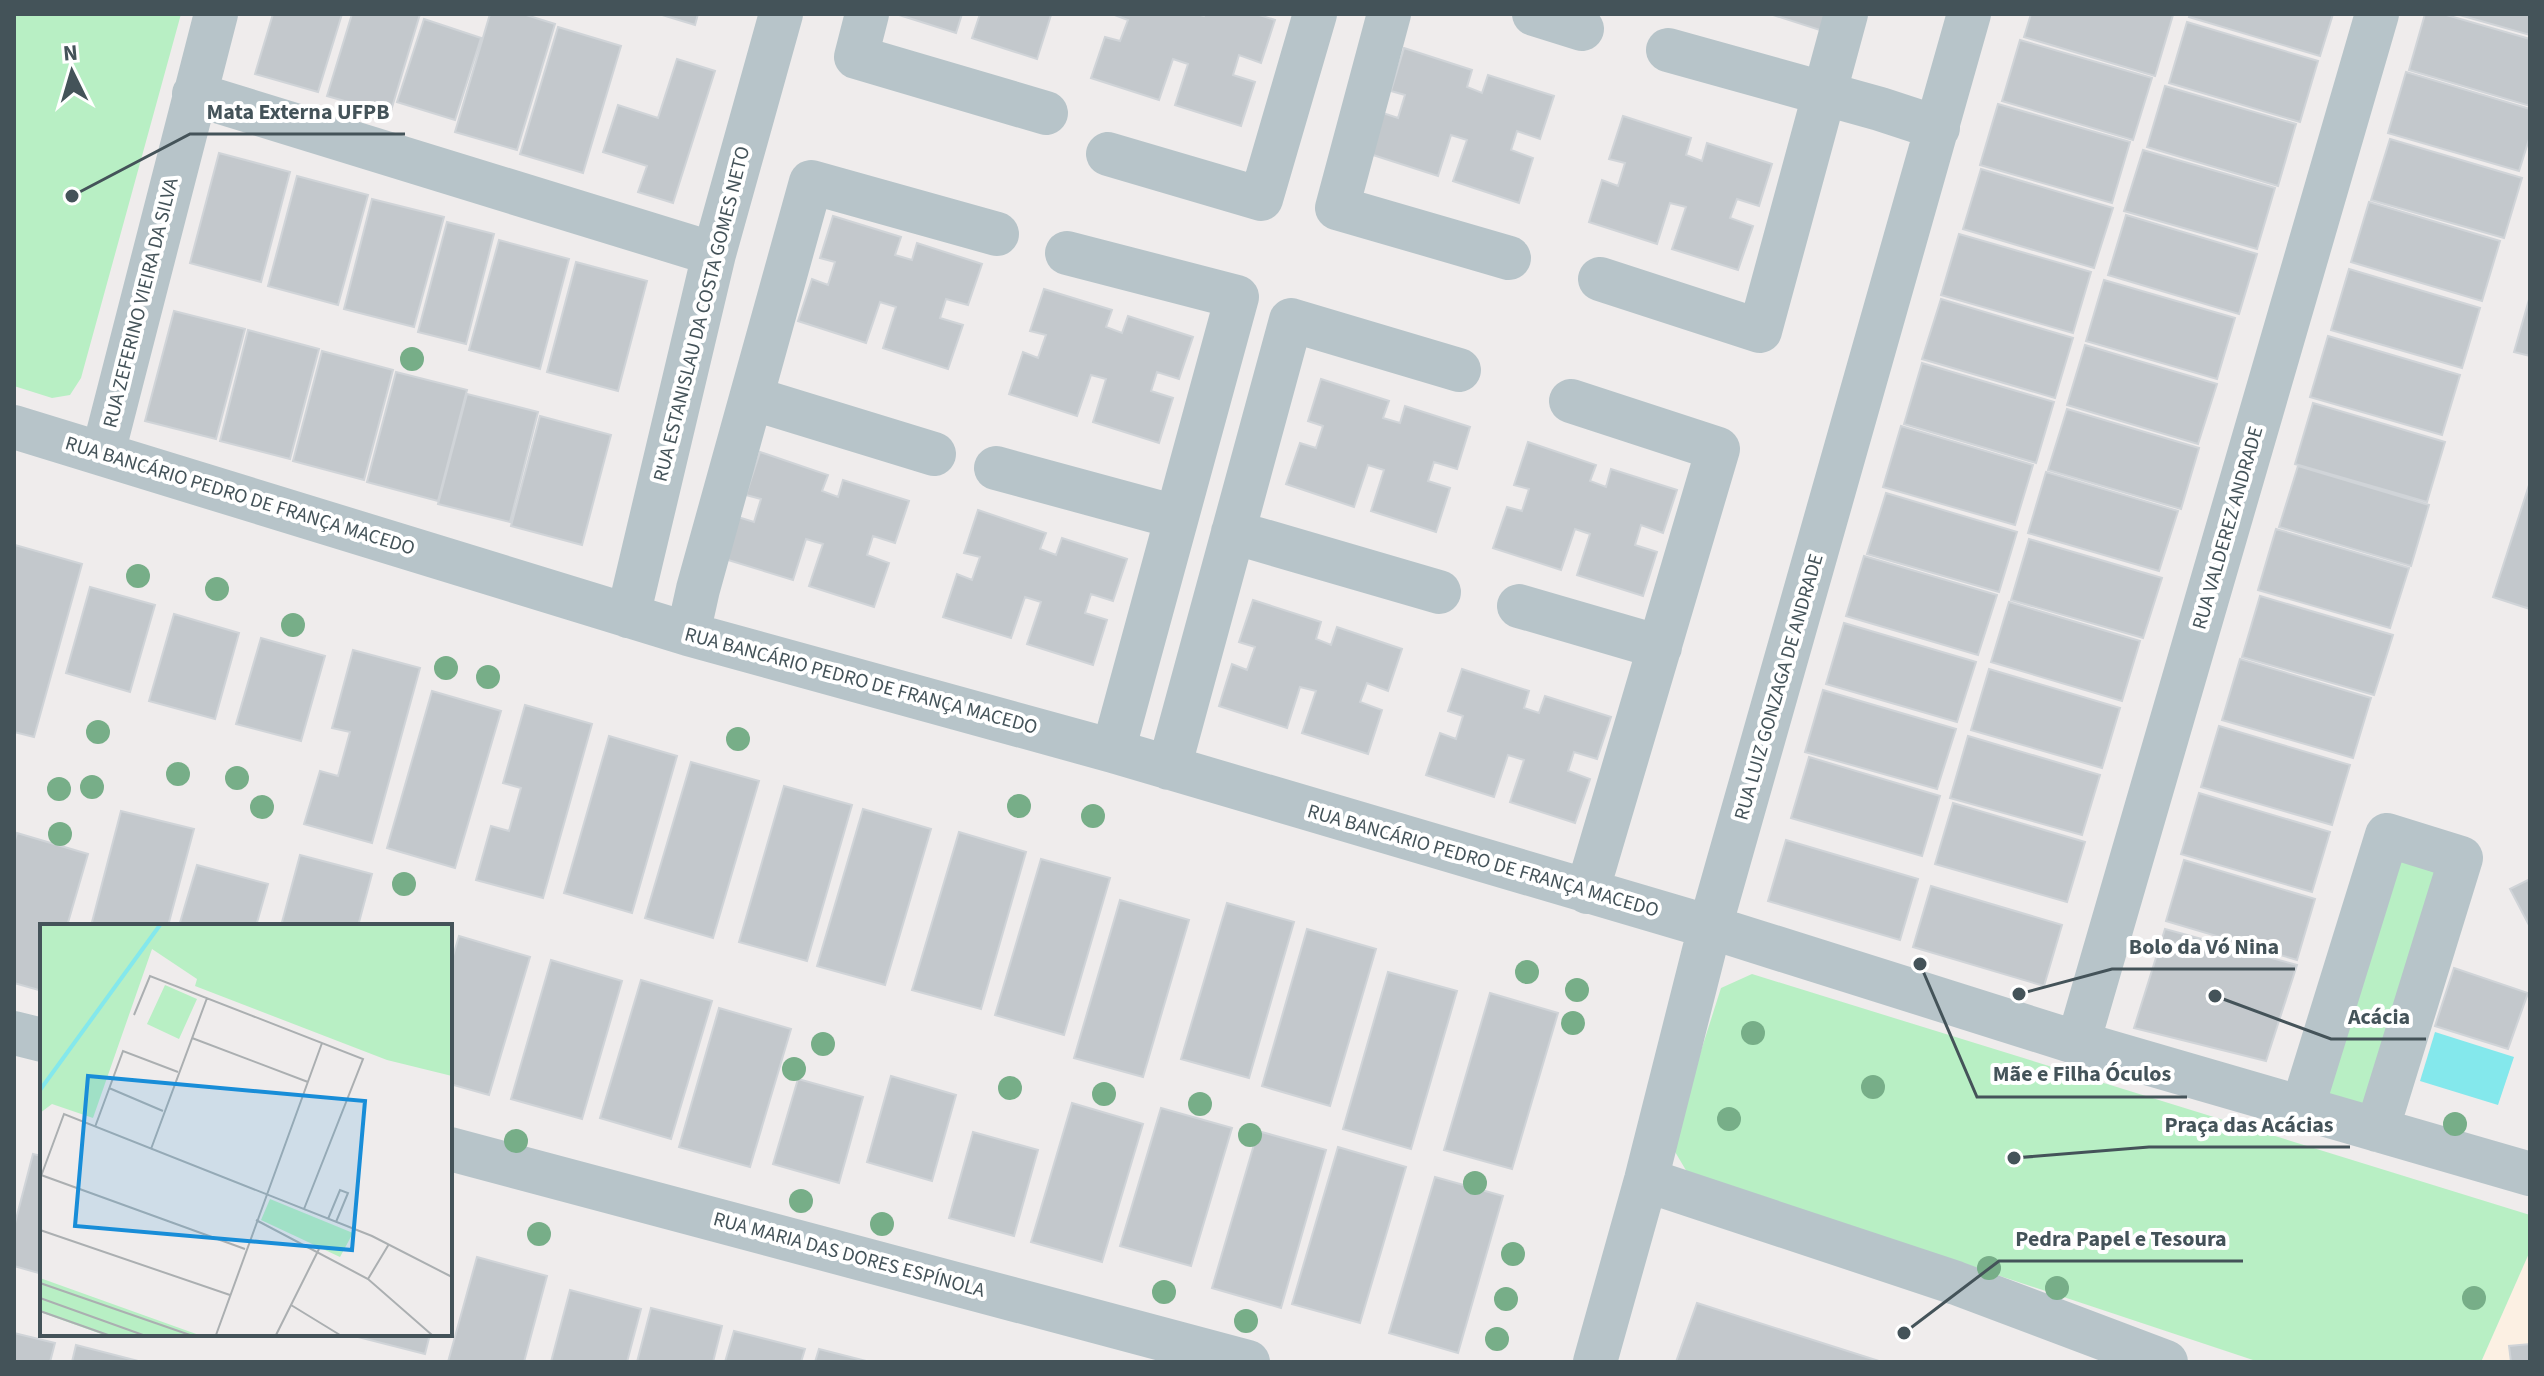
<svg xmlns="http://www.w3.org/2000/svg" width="2544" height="1376" font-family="'Source Sans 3',sans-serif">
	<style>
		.commercial { fill: #fcf0e3 }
		.green { fill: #b8efc4 }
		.water { fill: #84e8ec }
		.building { fill: #c3c8cc; stroke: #d0d4d8; stroke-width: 2 }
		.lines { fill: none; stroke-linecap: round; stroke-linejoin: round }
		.minor { stroke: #b7c4c9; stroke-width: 44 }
		.tree { fill: #77ae88 }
		.labels { text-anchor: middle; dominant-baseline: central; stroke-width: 8; stroke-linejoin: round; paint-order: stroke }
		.street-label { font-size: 20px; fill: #445359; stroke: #fff }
		.inset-river { fill: none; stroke: #84e8ec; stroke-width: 4 }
		.inset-road { fill: none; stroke: #abafb1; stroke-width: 2 }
		.view { fill: #188dd8; fill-opacity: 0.15; stroke: #188dd8; stroke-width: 4 }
		.inset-edge { fill: none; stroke: #445359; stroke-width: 4 }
		.leader { fill: none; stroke: #445359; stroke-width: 3 }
		.callout-dot { fill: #445359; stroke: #fff; stroke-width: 3 }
		.callout-label { font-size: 22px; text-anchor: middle; font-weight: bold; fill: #445359; stroke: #fff; stroke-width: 8; stroke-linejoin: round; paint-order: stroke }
	</style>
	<rect width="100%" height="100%" fill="#efecec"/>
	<path class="commercial" d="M2530 1251V1362H2481Z"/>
	<path class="green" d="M14 14H181L81 378 70 395 52 398 14 386Z
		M2387 835 2461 858 2377 1130 2302 1109Z
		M1752 974 2530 1215V1251L2481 1362H2259L1687 1172 1671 1145 1721 988Z"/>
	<path class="water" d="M2435 1032 2514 1057 2498 1105 2420 1081Z"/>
	<path class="building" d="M273 14H342L318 92 255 74Z
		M352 14H420L390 114 327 96Z
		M490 14H523L555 24 517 150 455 132Z
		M659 14H698L695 25Z
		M896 14H962L956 33Z
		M980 14 1051 15 1037 59 972 38Z
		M1112 14H1197L1204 16 1205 14H1256L1275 20 1261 63 1239 55 1233 75 1255 82 1241 126 1175 105 1188 64 1173 59 1159 100 1091 78 1105 37 1120 41 1128 20Z
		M1770 14H1828L1823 31Z
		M2031 14H2172L2173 15 2155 76 2024 37Z
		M2190 14H2333L2320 56 2189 17Z
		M2425 14H2443L2530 39V106L2409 70Z
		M2456 14H2530V35Z
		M424 19 481 38 455 120 397 102Z
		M2187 22 2318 61 2300 122 2169 83Z
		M558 27 621 46 583 173 520 154Z
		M2020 40 2152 78 2133 140 2002 101Z
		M1404 48 1472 70 1467 87 1482 93 1488 75 1554 96 1540 139 1517 131 1511 150 1533 158 1519 203 1453 181 1467 140 1451 135 1438 176 1370 154 1383 113 1398 118 1405 95 1391 91Z
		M677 59 715 71 673 203 638 192 647 166 603 152 618 105 658 118Z
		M2406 72 2530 109V136L2519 171 2388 133Z
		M2165 86 2296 124 2278 186 2147 147Z
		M1998 104 2130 142 2112 203 1980 165Z
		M1623 116 1691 138 1686 155 1702 161 1707 143 1772 164 1759 206 1737 199 1730 218 1753 226 1738 270 1672 249 1686 207 1670 203 1657 244 1589 222 1602 180 1618 186 1625 163 1609 159Z
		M2390 139 2522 178 2504 238 2371 200Z
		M2143 150 2275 188 2257 249 2124 211Z
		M219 153 290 172 261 282 190 263Z
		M1981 169 2113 208 2094 268 1963 229Z
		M297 176 368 195 338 305 268 286Z
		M372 199 444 217 414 327 344 309Z
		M2369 202 2500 241 2482 301 2351 262Z
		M2126 215 2257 254 2239 314 2108 275Z
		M833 216 901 237 895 255 912 260 917 243 982 264 968 305 946 299 940 318 963 325 948 369 883 348 896 307 880 302 866 343 798 321 812 279 828 285 835 262 820 258Z
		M447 222 494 234 466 344 418 332Z
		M1959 234 2091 272 2073 333 1941 295Z
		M499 240 569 259 540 369 469 350Z
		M576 262 647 281 618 391 547 372Z
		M2349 269 2480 308 2462 368 2331 330Z
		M2104 280 2235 318 2217 379 2086 341Z
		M1044 289 1112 310 1106 327 1122 333 1128 316 1193 337 1179 379 1157 372 1151 391 1173 398 1159 443 1093 422 1106 379 1091 375 1077 416 1009 394 1023 352 1038 358 1046 335 1030 331Z
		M2530 296V356L2514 352Z
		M1941 299 2073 338 2055 398 1922 359Z
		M174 311 245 329 216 439 145 421Z
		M248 330 319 349 290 459 220 441Z
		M2328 336 2460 375 2442 435 2310 397Z
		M2085 345 2217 384 2198 444 2067 405Z
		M322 351 393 370 364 480 293 461Z
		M1922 363 2054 402 2036 463 1904 424Z
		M396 372 467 390 438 501 367 482Z
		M1321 379 1389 401 1383 418 1400 423 1405 406 1470 427 1457 469 1434 462 1428 481 1450 488 1436 532 1371 511 1384 470 1368 465 1354 507 1286 484 1300 443 1316 448 1323 426 1308 421Z
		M467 394 538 412 510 522 438 504Z
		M2313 403 2445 442 2427 502 2295 464Z
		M2067 409 2199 448 2181 509 2048 470Z
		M540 416 611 435 582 545 511 526Z
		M1901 426 2033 465 2015 525 1883 487Z
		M1528 442 1596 465 1590 481 1606 487 1611 469 1677 490 1663 533 1641 525 1635 545 1657 552 1643 596 1577 575 1590 534 1575 529 1561 570 1493 548 1507 507 1522 511 1529 489 1514 485Z
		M760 452 828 475 822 491 838 497 843 480 909 501 895 543 873 536 867 555 889 563 874 607 809 586 823 544 806 539 793 580 725 559 738 517 754 522 761 499 746 495Z
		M2298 466 2429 505 2411 566 2279 527Z
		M2046 472 2178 511 2159 571 2028 533Z
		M2530 482V609L2493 597Z
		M1886 493 2017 532 1999 592 1867 554Z
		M978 510 1046 533 1040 549 1056 555 1062 538 1127 559 1113 601 1091 594 1085 613 1107 620 1093 665 1027 644 1041 602 1025 597 1011 638 943 617 957 574 972 580 980 557 964 553Z
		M2276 529 2409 568 2390 628 2258 590Z
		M2029 539 2162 578 2143 638 2011 600Z
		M15 545 82 564 34 737 14 732Z
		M1864 556 1997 595 1978 655 1846 616Z
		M90 587 155 605 130 692 66 673Z
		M2260 596 2393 635 2374 695 2242 657Z
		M1253 600 1321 622 1316 639 1331 645 1337 627 1402 649 1388 691 1367 683 1360 702 1382 710 1368 754 1302 733 1316 691 1300 687 1287 728 1219 706 1232 664 1247 670 1255 647 1239 642Z
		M2009 602 2140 641 2122 701 1991 662Z
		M174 614 239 633 215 719 149 701Z
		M1844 623 1976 662 1957 722 1826 684Z
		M261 638 325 656 301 741 236 724Z
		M353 650 420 668 372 843 304 824 320 771 338 776 350 732 332 728Z
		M2240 659 2371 698 2353 758 2222 720Z
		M1462 669 1529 691 1524 708 1539 713 1545 696 1611 717 1597 759 1574 752 1568 771 1590 779 1575 823 1510 802 1524 760 1508 755 1494 797 1426 775 1440 733 1456 739 1463 716 1448 711Z
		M1989 669 2120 708 2102 768 1971 730Z
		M1823 690 1956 729 1937 789 1805 752Z
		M432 691 501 711 455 868 387 848Z
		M525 705 592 724 543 898 476 880 491 826 509 831 521 788 503 783Z
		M2219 726 2350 765 2332 825 2201 787Z
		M609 736 677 756 632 913 564 893Z
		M1968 736 2100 775 2082 835 1950 798Z
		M1809 757 1940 796 1922 856 1791 818Z
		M691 762 759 781 713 938 645 918Z
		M784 786 852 805 807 961 739 942Z
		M2199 793 2330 832 2312 892 2181 854Z
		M1953 803 2085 842 2067 902 1935 864Z
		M863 809 931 829 885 985 817 966Z
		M121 811 194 829 168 926H91Z
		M959 832 1026 852 981 1009 912 990Z
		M17 833 88 854 67 926H42V991L14 983V844Z
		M1786 840 1918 879 1900 940 1768 901Z
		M300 855 372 874 358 926H281Z
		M1041 859 1110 878 1064 1035 995 1015Z
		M2184 860 2315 899 2297 960 2166 921Z
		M197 865 268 884 256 926H179Z
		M2530 879V927L2510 889Z
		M1931 886 2062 925 2044 986 1913 947Z
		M1120 900 1189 920 1143 1077 1074 1058Z
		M1227 903 1294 922 1249 1078 1181 1059Z
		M1307 929 1376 949 1330 1106 1262 1086Z
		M2165 929 2297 965 2266 1061 2134 1028Z
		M459 936 530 957 489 1095 450 1084V966Z
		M551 960 622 981 582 1119 511 1099Z
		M2454 968 2528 993 2508 1049 2435 1026Z
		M1388 972 1457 991 1411 1149 1343 1129Z
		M641 980 712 1001 671 1139 600 1118Z
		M1490 993 1558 1013 1512 1169 1444 1150Z
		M719 1008 791 1029 750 1167 679 1147Z
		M891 1076 956 1095 932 1181 867 1162Z
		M798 1079 863 1097 839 1183 773 1164Z
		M1072 1103 1143 1124 1102 1262 1031 1242Z
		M1161 1108 1232 1128 1191 1266 1120 1246Z
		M1258 1131 1326 1150 1281 1308 1212 1288Z
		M973 1132 1038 1150 1014 1236 949 1218Z
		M1338 1147 1406 1167 1360 1323 1292 1304Z
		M33 1154 42 1156V1274L14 1266V1227Z
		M1435 1177 1503 1196 1458 1353 1389 1333Z
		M477 1257 547 1276 524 1362H448Z
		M570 1290 641 1309 627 1362H551Z
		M1697 1303 1882 1362H1676Z
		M651 1308 722 1326 713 1362H637Z
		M734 1331 805 1349 801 1362H725Z
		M14 1333 55 1343 50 1362H14Z
		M354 1334H430L425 1354 354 1336Z
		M2530 1344V1362H2511L2509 1346Z
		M76 1345 142 1362H72Z
		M819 1349 870 1362H815Z"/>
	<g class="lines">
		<path class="minor" d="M867 14 856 57 1046 113
			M1389 14 1337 208 1509 258
			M1534 14 1582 29
			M1668 50 1880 109 1938 128
			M194 94 714 254
			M1108 154 1261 199 1315 14
			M1067 253 1237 297 1113 751
			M1600 279 1760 331 1846 14
			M751 398 934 454
			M1571 401 1718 449 1587 892
			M14 427 688 634 1113 751 1710 927 2078 1043 2530 1174
			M103 453 216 14
			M996 468 1176 517
			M1233 532 1439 592
			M1519 606 1660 647
			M628 616 714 254 781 14
			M688 634 698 589 811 182 997 234
			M1169 768 1291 320 1459 370
			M14 1033 42 1040
			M2078 1043 2377 14
			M2302 1109 2387 835 2461 858 2377 1130
			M450 1149 1248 1362
			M1646 1180 1956 1283 2166 1362
			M1595 1362 1646 1180 1710 927 1969 14"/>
	</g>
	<g class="tree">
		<circle cx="412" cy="359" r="12"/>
		<circle cx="138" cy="576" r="12"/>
		<circle cx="217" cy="589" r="12"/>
		<circle cx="293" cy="625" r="12"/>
		<circle cx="446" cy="668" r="12"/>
		<circle cx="488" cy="677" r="12"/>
		<circle cx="98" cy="732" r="12"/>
		<circle cx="738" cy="739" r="12"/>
		<circle cx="178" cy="774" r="12"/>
		<circle cx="237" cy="778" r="12"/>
		<circle cx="92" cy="787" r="12"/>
		<circle cx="59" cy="789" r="12"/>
		<circle cx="1019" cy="806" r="12"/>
		<circle cx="262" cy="807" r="12"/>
		<circle cx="1093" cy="816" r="12"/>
		<circle cx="60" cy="834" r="12"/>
		<circle cx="404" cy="884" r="12"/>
		<circle cx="1527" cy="972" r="12"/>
		<circle cx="1577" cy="990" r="12"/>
		<circle cx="1573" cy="1023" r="12"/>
		<circle cx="1753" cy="1033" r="12"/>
		<circle cx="823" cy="1044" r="12"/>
		<circle cx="794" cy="1069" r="12"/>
		<circle cx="1873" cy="1087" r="12"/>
		<circle cx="1010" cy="1088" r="12"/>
		<circle cx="1104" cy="1094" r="12"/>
		<circle cx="1200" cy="1104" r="12"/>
		<circle cx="1729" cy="1119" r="12"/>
		<circle cx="2455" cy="1124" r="12"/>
		<circle cx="1250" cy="1135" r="12"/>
		<circle cx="516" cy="1141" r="12"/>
		<circle cx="1475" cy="1183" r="12"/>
		<circle cx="801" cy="1201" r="12"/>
		<circle cx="882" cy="1224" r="12"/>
		<circle cx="539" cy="1234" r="12"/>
		<circle cx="1513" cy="1254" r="12"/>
		<circle cx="1989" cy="1268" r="12"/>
		<circle cx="2057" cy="1288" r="12"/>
		<circle cx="1164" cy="1292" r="12"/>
		<circle cx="2474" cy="1298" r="12"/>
		<circle cx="1506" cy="1299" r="12"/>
		<circle cx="1246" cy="1321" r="12"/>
		<circle cx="1497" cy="1339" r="12"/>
	</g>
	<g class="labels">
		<g class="street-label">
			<text transform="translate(141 303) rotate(-76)">RUA ZEFERINO VIEIRA DA SILVA</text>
			<text transform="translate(702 314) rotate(-76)">RUA ESTANISLAU DA COSTA GOMES NETO</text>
			<text transform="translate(240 496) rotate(17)">RUA BANCÁRIO PEDRO DE FRANÇA MACEDO</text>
			<text transform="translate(2228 528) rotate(-74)">RUA VALDEREZ ANDRADE</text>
			<text transform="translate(861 681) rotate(15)">RUA BANCÁRIO PEDRO DE FRANÇA MACEDO</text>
			<text transform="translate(1779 687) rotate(-74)">RUA LUIZ GONZAGA DE ANDRADE</text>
			<text transform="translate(1483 861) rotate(16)">RUA BANCÁRIO PEDRO DE FRANÇA MACEDO</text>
			<text transform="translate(849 1255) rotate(15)">RUA MARIA DAS DORES ESPÍNOLA</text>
		</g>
	</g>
	<g transform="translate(40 924)">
		<rect width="412" height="412" fill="#efecec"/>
		<path d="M0 1H412V152L347 136 155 62 157 55 112 25 53 194 12 180 0 189ZM125 61 157 75 139 115 107 100ZM230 275 313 309 300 333 221 296ZM0 354 159 411H64L0 388Z" fill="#b8efc4"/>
		<path class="inset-river" d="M0 166 120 1"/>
		<path class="inset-road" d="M94 91 110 52 323 135 264 285M152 114 268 158M69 164 123 187M55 203 83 127 138 148M111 225 167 74M1 251 205 325M0 255 24 190 332 312 412 353M288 295 300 266 308 269 296 298M216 296 328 355 392 411M0 306 190 371M328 355 349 320M0 359 150 411M0 374 103 411M251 381 300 411M0 387 68 411M176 411 282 119M236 411 279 325"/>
		<path class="view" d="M48 152 325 177 312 326 35 302Z"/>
		<rect width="412" height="412" class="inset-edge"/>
	</g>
	<path class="leader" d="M72 196L190 134H405M2019 994L2112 969H2295M2215 996L2331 1039H2426M1920 964L1977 1097H2187M2014 1158L2149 1147H2350M1904 1333L1999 1261H2243"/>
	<g class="callout-dot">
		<circle cx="72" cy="196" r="8"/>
		<circle cx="2019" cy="994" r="8"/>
		<circle cx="2215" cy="996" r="8"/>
		<circle cx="1920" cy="964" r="8"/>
		<circle cx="2014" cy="1158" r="8"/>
		<circle cx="1904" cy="1333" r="8"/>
	</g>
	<g class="callout-label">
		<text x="298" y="119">Mata Externa UFPB</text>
		<text x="2204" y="954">Bolo da Vó Nina</text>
		<text x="2379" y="1024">Acácia</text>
		<text x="2082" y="1081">Mãe e Filha Óculos</text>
		<text x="2249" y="1132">Praça das Acácias</text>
		<text x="2121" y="1246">Pedra Papel e Tesoura</text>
	</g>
	<rect width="2544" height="1376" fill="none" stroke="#445359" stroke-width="32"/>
	<g transform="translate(72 72) rotate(355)" stroke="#ffffff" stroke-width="6" paint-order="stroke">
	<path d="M0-6L14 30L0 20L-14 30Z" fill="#445359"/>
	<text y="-12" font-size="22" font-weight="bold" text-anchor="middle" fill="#445359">N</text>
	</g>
</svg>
